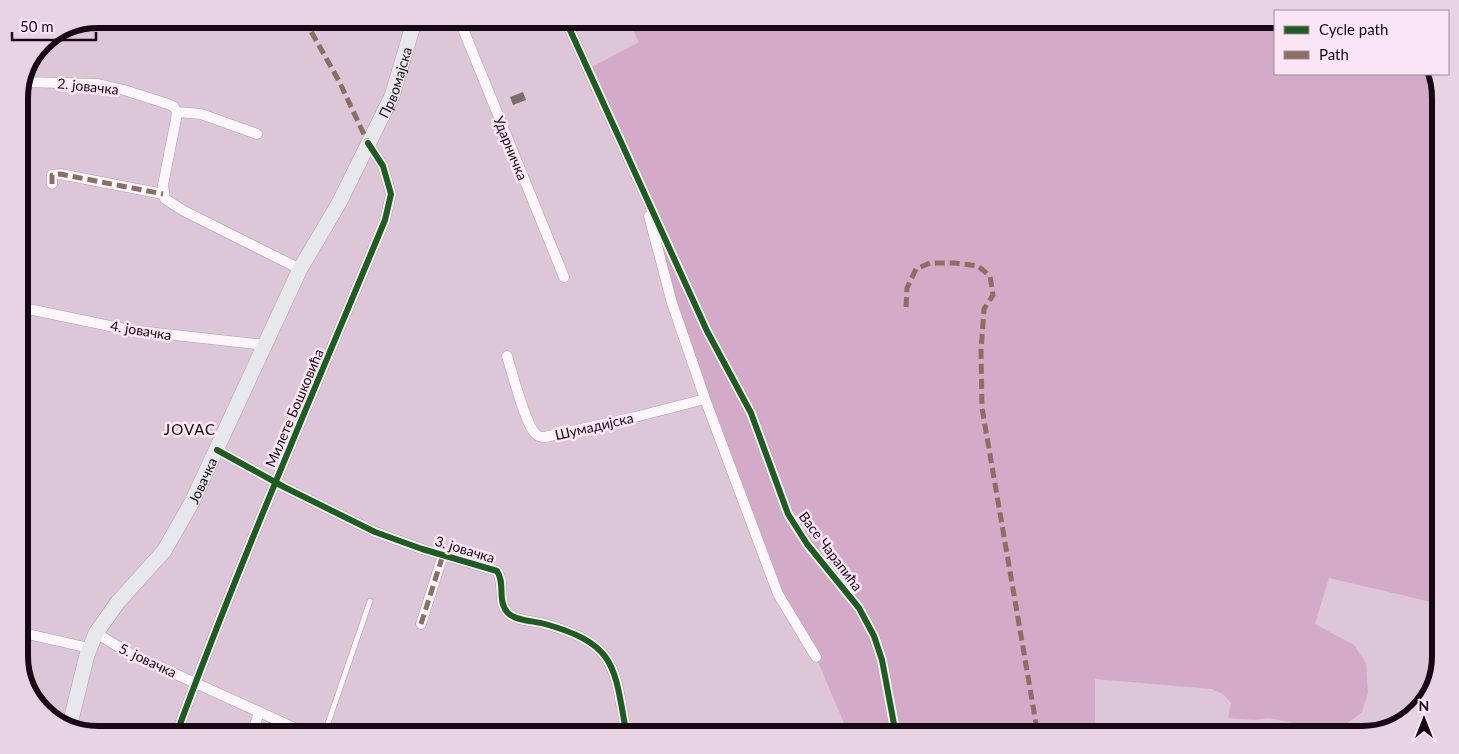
<svg xmlns="http://www.w3.org/2000/svg" width="1459" height="754" font-family="Lato,sans-serif">
	<style>
		.green { fill: #d4aac9 }
		.building { fill: #7b6f6c }
		.lines { fill: none; stroke-linecap: round; stroke-linejoin: round }
		.service-casing { stroke: #af9daa; stroke-width: 6 }
		.minor-casing { stroke: #af9daa; stroke-width: 11 }
		.secondary-casing { stroke: #af9daa; stroke-width: 16 }
		.service { stroke: #faf6f9; stroke-width: 5 }
		.minor { stroke: #faf6f9; stroke-width: 10 }
		.secondary { stroke: #e6e8eb; stroke-width: 15 }
		.quiet { stroke: #8d6e63; stroke-width: 5; stroke-dasharray: 10 5; stroke-linecap: butt }
		.cycleway-casing { stroke: #fae5f4; stroke-width: 9 }
		.cycleway { stroke: #1b5e20; stroke-width: 6 }
		.labels { text-anchor: middle; dominant-baseline: central; stroke-width: 5; stroke-linejoin: round; paint-order: stroke }
		.street-label { font-size: 14px; fill: #160913; stroke: #fae5f4 }
		.neighbourhood-label { font-size: 15px; letter-spacing: 1px; fill: #160913; stroke: #fae5f4 }
		.rim { fill: none; stroke: #160913; stroke-width: 6 }
	</style>
	<rect width="100%" height="100%" fill="#ddc6d7"/>
	<path class="green" d="M627 19H1275V74H1434L1440 93V604L1329 578 1315 624 1354 645 1366 663 1368 693 1362 712 1345 725 1317 728 1269 718 1254 720 1228 718 1231 703 1224 695 1212 689 1095 679V735H849L816 657 778 594 705 399 642 188 588 69 639 42Z"/>
	<path class="building" d="M523 92 526 100 513 105 510 97Z"/>
	<g class="lines">
		<g class="service-casing">
			<path id="service" d="M324 735 370 601"/>
		</g>
		<g class="minor-casing">
			<path id="minor" d="M459 19 564 277
				M565 19 707 331 751 413 788 514 807 544 859 608 874 636 882 660 896 735
				M24 82 98 84 124 90 168 104 174 107 177 112 176 119 163 185 165 199 184 211 300 269
				M177 112 201 114 257 134
				M52 184V175L60 174 163 194
				M649 216 672 303 705 399 778 594 816 657
				M19 307 129 330 265 345
				M507 356C512 372 525 423 535 433 538 437 541 437 545 437L635 417 705 399
				M217 450 284 487 375 532 422 549 497 571C506 584 496 602 509 614 517 621 535 621 545 624 616 644 614 665 626 731
				M421 624 443 555
				M19 632 89 648
				M96 633 127 652 310 735
				M176 735C240 561 314 391 385 220L391 194 383 166 368 143
				M252 735 259 712"/>
		</g>
		<g class="secondary-casing">
			<g id="secondary">
				<path id="s1" d="M69 728 87 655 96 633 118 602 164 551 192 502 300 269 339 203 392 96 415 19"/>
			</g>
		</g>
		<use href="#service" class="service"/>
		<use href="#minor" class="minor"/>
		<use href="#secondary" class="secondary"/>
		<path class="quiet" d="M304 19 339 81 368 143
			M52 184V175L60 174 163 194
			M906 307 907 288 916 269 930 263H955L978 266 990 276 993 295 984 309 981 351 982 408 1038 735
			M421 624 443 555"/>
		<g class="cycleway-casing">
			<path id="cycleway" d="M565 19 707 331 751 413 788 514 807 544 859 608 874 636 882 660 896 735
				M217 450 284 487 375 532 422 549 497 571C506 584 496 602 509 614 517 621 535 621 545 624 616 644 614 665 626 731
				M176 735C240 561 314 391 385 220L391 194 383 166 368 143"/>
		</g>
		<use href="#cycleway" class="cycleway"/>
	</g>
	<g class="labels">
		<g class="street-label">
			<text stroke="none"><textPath href="#s1" startOffset="729">Првомајска</textPath></text>
			<text transform="translate(88 86) rotate(6)">2. јовачка</text>
			<text transform="translate(511 148) rotate(68)">Ударничка</text>
			<text transform="translate(141 330) rotate(9)">4. јовачка</text>
			<text transform="translate(294 408) rotate(-67)">Милете Бошковића</text>
			<text transform="translate(594 426) rotate(-13)">Шумадијска</text>
			<text stroke="none"><textPath href="#s1" startOffset="286">Јовачка</textPath></text>
			<text transform="translate(465 549) rotate(17)">3. јовачка</text>
			<text transform="translate(831 551) rotate(53)">Васе Чарапића</text>
			<text transform="translate(148 660) rotate(25)">5. јовачка</text>
		</g>
		<g class="neighbourhood-label">
			<text x="190" y="429">JOVAC</text>
		</g>
	</g>
	<path d="M0 0H1459V754H0ZM98 28H1362A70 70 0 0 1 1432 98V656A70 70 0 0 1 1362 726H98A70 70 0 0 1 28 656V98A70 70 0 0 1 98 28Z" fill="#e8d3e2" fill-rule="evenodd"/>
	<path class="rim" d="M98 28H1362A70 70 0 0 1 1432 98V656A70 70 0 0 1 1362 726H98A70 70 0 0 1 28 656V98A70 70 0 0 1 98 28Z"/>
	<rect x="1274" y="10" width="175" height="65" fill="#fae5f4" stroke="#9f8d9a"/>
	<rect x="1284" y="26" width="25" height="8" fill="#1b5e20" stroke="#9f8d9a"/>
	<text x="1319" y="35" font-size="15" fill="#160913">Cycle path</text>
	<rect x="1284" y="51" width="25" height="8" fill="#8d6e63" stroke="#9f8d9a"/>
	<text x="1319" y="60" font-size="15" fill="#160913">Path</text>
	<g transform="translate(1424 719)" stroke="#fae5f4" stroke-width="4" paint-order="stroke">
	<path d="M0-4L9 19L0 12L-9 19Z" fill="#160913"/>
	<text y="-8" font-size="14" font-weight="bold" text-anchor="middle" fill="#160913">N</text>
	</g>
	<path d="M12 32v8h84v-8" fill="none" stroke="#160913" stroke-width="2.5"/>
	<text x="20" y="32" font-size="15" fill="#160913" stroke="#fae5f4" stroke-width="4" paint-order="stroke">50 m</text>
</svg>
